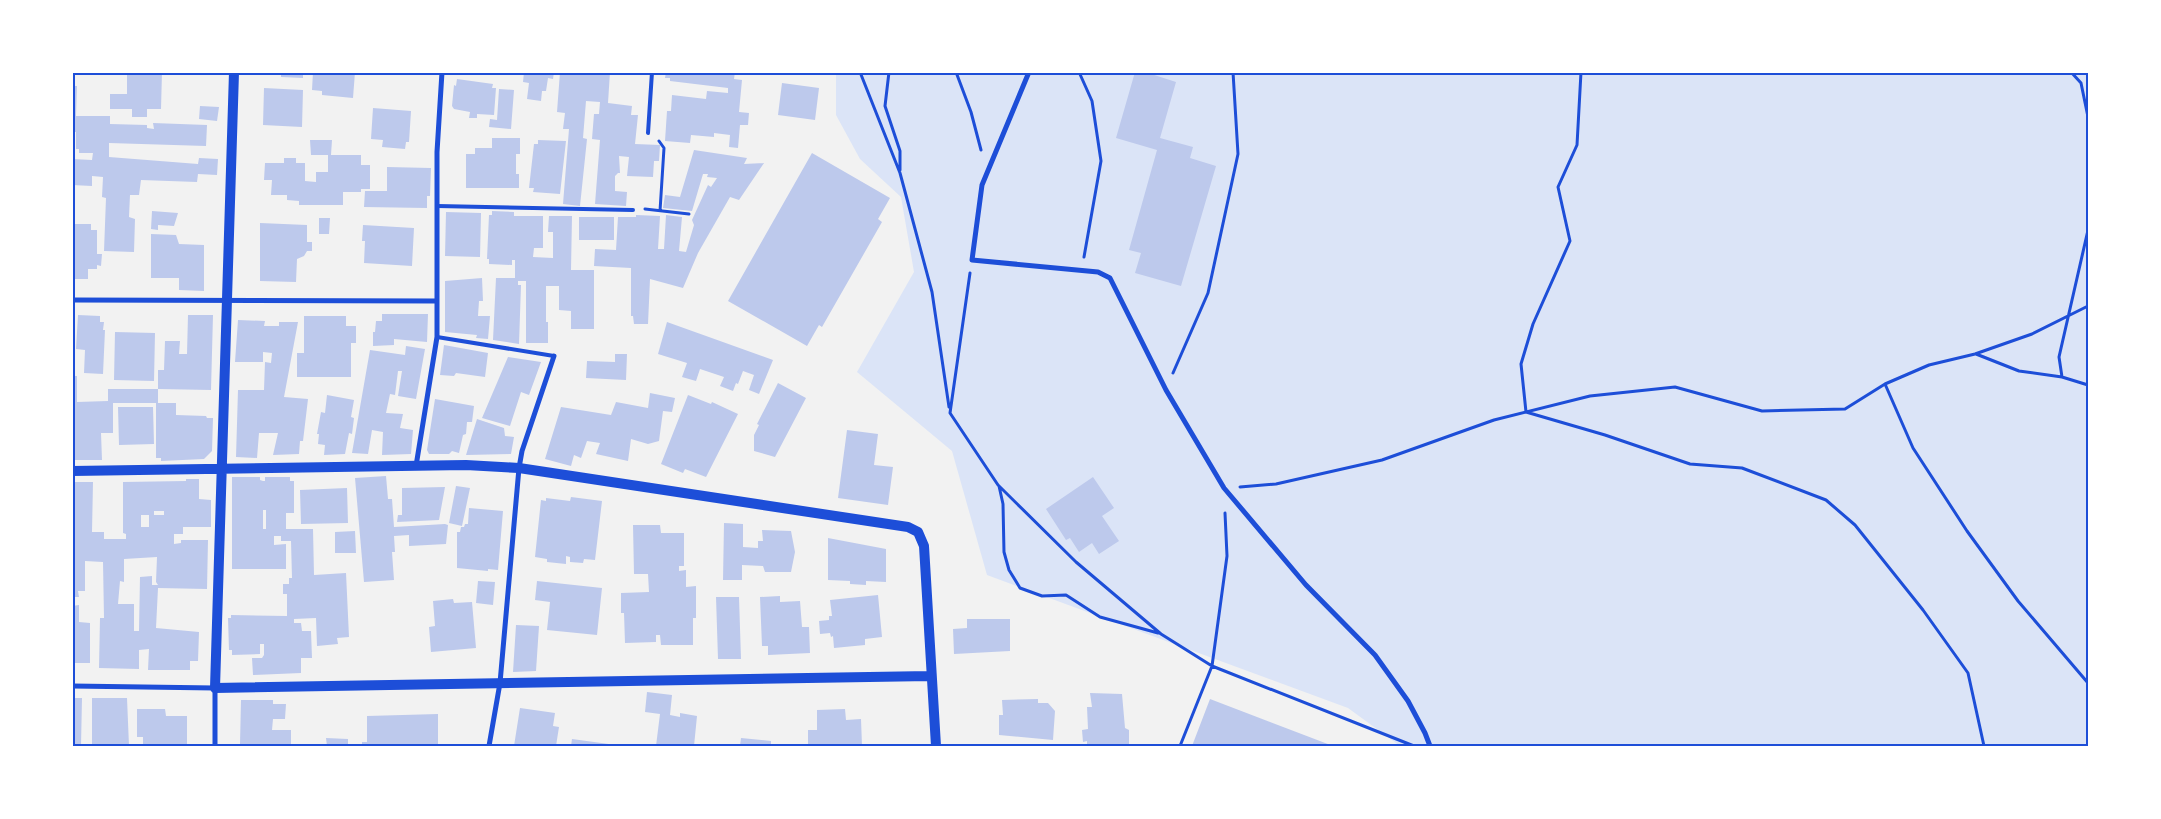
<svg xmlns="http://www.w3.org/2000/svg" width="2161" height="819" font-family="Ubuntu,sans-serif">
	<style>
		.green { fill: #dbe4f7 }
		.building { fill: #bdc9ec; fill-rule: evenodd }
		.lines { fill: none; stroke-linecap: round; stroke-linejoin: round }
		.path { stroke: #1d4ed8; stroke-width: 3 }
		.service { stroke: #1d4ed8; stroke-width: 4 }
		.minor { stroke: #1d4ed8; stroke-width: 5 }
		.secondary { stroke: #1d4ed8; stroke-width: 10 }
		.neatline { fill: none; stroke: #1d4ed8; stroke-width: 2 }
	</style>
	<rect width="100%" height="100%" fill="#f2f2f2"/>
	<path class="green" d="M836 72 2088 73V746H1400L1348 708 987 575 952 451 857 372 914 272 901 197 860 159 836 115Z"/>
	<path class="building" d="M127 72H162L161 109H147V117H132V109H110V94H127Z
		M276 72H303V78L281 77V74Z
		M313 72H355L353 98 322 95V91L312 90Z
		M524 72H554L553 79 548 78 546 91H542L541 101 527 99 529 83 523 82Z
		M560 72H610L608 103 632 106 631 115H638L635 144 660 145 659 161H654L653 177 627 176 629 157 619 156 620 173H618L615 176V191L627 192 626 206 595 204 600 140 592 139 594 114H599L600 102 586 101 583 138 587 139 580 206 563 204 569 129H563L565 113 557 112Z
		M666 72H735L734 79 742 80 739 112 749 113 748 125H740L738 148 729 147 730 135 714 133V137L691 135 690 143 665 141 667 111H671L672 95 706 99 707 91 728 93V88L670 81V78H665Z
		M1135 72H1145L1176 82 1160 138 1193 147 1190 158 1216 166 1181 286 1135 273 1141 253 1129 250 1157 150 1116 138Z
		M72 77H75L74 86H77L76 116H110V124L147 125V128L154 129 153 123 207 125 206 146 109 143V157L198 164 199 158 218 159 217 175 198 174 197 182 141 180 139 195H130L129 217 135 219 134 252 104 251 106 198 102 197 103 177 92 176V186L72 185V159L92 160 93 153H79V149H76V132H72Z
		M457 79 493 84 492 88H496L494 115 477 114V118H469L470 112 454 109 452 106 454 85 456 86Z
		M782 83 819 88 815 120 778 115Z
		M264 88 303 90 302 127 263 125Z
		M499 89 514 90 511 129 489 127 490 119 497 120Z
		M200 106 219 107 217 121 199 119Z
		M373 108 411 111 409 142H406L405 149 382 147 383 140 371 139Z
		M492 138H520V154H516V174H519V188H466V154H475V148H492Z
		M310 140H332L331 155H361V165H370V189H361V192H343V205H299V201L287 200V195H271L272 180H264L265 163H284V158H296V163H305V181L316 182V172H328V155H311Z
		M538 140 566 141 560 194 533 192 534 188H529L534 144H538Z
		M694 150 747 158 744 164 764 163 739 200 730 197 698 253 683 288 650 279 648 324H634L633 316H631V268L594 266 595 249 616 250 618 217H636V215L660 216 658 249H664L666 215 682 217 679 251 686 252 694 225 692 220 708 185 711 187 717 178 707 177 708 174H703L692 211 663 208 665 195 680 197Z
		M812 153 890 198 878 219 882 222 822 327 819 325 807 346 728 301Z
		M387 167 431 168 430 196H427V208L364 207 365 191H387Z
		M152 211 178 213 174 226 158 225V230L151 229Z
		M492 211 514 212V216H543V248H534L533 257 553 258V232H548L549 216H572L571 270H594V329H571V311L559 310V286H546V322H548V343H526V281H518V285H521L519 344 493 340 496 278H515V260H512V265L489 264V259H487L489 215H492Z
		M446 212 481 213 480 257 445 256Z
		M579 217H614V240H579Z
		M319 218H330L329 234H319Z
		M260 223 307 225V242H312V251H307L304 256 297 259 296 282 260 281Z
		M72 224H91V230H97V254H102L101 266 97 265V269H88V279H72Z
		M363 225 414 228 412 266 364 263 365 241H362Z
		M151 234 176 235 179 244 204 245V291L179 290V278H151Z
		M482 278 483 301H479L478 316H490L488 339 476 338 477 335 445 332V281Z
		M382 314H428L427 342 394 339V345L373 346V332H375L376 321H382Z
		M78 315 100 316V322H104L103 330H105L103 374 84 373 85 350 76 349Z
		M188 315H213L211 390 158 389V370H164L165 341H180L179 354H187Z
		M304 316H346V326H356V343H351V377H297V353H304Z
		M238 320 265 321 264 326H279V322H298L284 397 308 399 303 441H300L299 454 273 455 278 433H259L257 458 236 457 238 390H264L265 362 271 363 272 353 263 352V362H235Z
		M667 322 773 360 759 394 749 390 754 375 743 371 738 384 736 383 733 391 720 386 724 377 700 369 696 381 682 377 687 363 658 354Z
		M115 332 155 333 154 381 114 380Z
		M444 345 488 353 485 377 456 373 454 376 440 375Z
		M406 346 425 349 416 399 398 396 402 371H398L395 395 390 394 386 413 403 414 400 428 413 430 411 454 382 455 383 432 372 430 368 454 352 453 370 350 405 355Z
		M615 354H627L626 380 586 378 587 361 615 362Z
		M508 357 541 362 529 395 521 392 510 426 482 418Z
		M72 376H77V402L108 401V389H158V403H176V415L206 416 207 418H213L212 451 204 459 161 461V458H156V403H113V433H101L102 460H72Z
		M778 383 806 398 775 457 754 451V435L759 425 757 424Z
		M650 393 675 398 672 412 663 411 659 441 648 444 631 439 628 461 596 454 600 443 587 441 581 458 574 455 571 466 545 459 561 407 611 415 616 402 648 408Z
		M327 395 354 400 351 417 354 418 352 434 349 433 345 454 324 455 325 445 318 444 319 434H317L321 412 325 413Z
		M688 395 711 404 712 402 738 414 706 477 685 469 683 473 661 464Z
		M435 399 474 406 472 422H467L466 434 463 435 459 453 452 451 449 454H429L427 450Z
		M118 407H153L154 444 119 445Z
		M477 419 504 428 505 436 514 437 511 454 466 455Z
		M847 430 878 434 874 465 893 467 888 505 838 498Z
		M386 476 388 499H392L394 527 445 524 448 525 446 544 409 546V535L394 536 395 552H392L394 580 364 582 355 478Z
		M232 477H260V480L263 481H265V477H290V481H294V513H286V529H313L314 575 346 573 349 637 337 638 338 644 317 646 316 618 294 619V623H301L302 631H311L312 658H301V673L253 675 252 658H262L264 655V644H260V654L232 655V650H229L228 618H231V615L287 616V594H283V584H289V578H292L291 541H281V536H274V545L286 544V569H232ZM263 510H266V529H263Z
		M1093 477 1114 508 1102 516 1119 541 1099 554 1092 543 1079 552 1070 538 1066 540 1046 509Z
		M186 479H199V499L211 500V527H183V534H174V544L181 543V540H208L207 589 158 588 156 628 199 632 198 661H190V670H148L149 649 139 650V669L99 668 100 618H104L103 562 85 561V591H78L79 597H72V482H93L92 532H104V539H126V534L123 533V482L186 481ZM154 511H164V515H154ZM141 515H149V527H141ZM157 557 156 582 158 585H152V576L140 577 139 631H134V604H118L120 581 124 582V559Z
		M456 486 470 488 462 526 449 523Z
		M445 487 439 520 397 522 398 515H402V488Z
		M347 488 348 523 301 524 300 490Z
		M571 497 602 501 595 560 584 559 583 563 570 562V557L566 556V564L547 562V559L535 557 541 500 546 501V498L570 501Z
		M469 508 503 511 498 570 488 569V571L457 568V532H460L461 527H464L465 524H468Z
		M724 523 743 524V547L758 548V541H763L762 530 791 531 795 552 791 572H765L763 566 742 565V580H723Z
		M633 525H660L661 533H684V566H679V571L686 570V587L696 586V618H693V645H661L660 635H656V642L625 643 624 613H621V593L649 592 648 574H634Z
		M355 531 356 553H335V532Z
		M828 538 886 549V582L866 581V585L850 584V581L828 580Z
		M478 581 495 582 493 605 476 603Z
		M537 581 602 588 597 635 547 630 550 602 535 600Z
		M878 595 882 637 865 639V645L834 648 833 636 831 637 830 633 820 634 819 621 829 620V616H832L830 600Z
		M780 596V602L800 601 802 627H809L810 653 768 655V646H762L760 597Z
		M716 597H739L741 659H718Z
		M453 599 454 603 472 602 476 648 431 652 429 627 435 626 433 601Z
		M79 605V622L90 623V663H72V606Z
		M967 619H1010V651L954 654 953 629 967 628Z
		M516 625 539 626 536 671 513 672Z
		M647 692 672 695 670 715 680 717V713L697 716 694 746H656L660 714 645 712Z
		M1090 693 1122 694 1125 728 1129 730V746H1087V741L1083 742 1082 730 1088 729 1087 707H1092Z
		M72 698H82L81 746H72Z
		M92 698H127L129 746H92Z
		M1038 699V703H1048L1055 711 1053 740 999 735V715H1003L1002 700Z
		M1210 699 1333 746H1192Z
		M241 700H273V704H286L285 719H273L272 730H291V746H248L240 744Z
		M520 708 555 713 553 726 559 727 556 746H514Z
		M137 709H165L166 716H187V746H143V737H137Z
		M845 709 846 720 861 719 862 746H808V730H817V710Z
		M438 714V746H362V742H367V716Z
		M326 738 348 739V746H327Z
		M741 738 771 741V746H740Z
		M572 739 616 745V746H571Z"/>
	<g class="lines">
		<path class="path" d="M860 72 900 173 932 292 949 407
			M889 72 885 106 900 151V170
			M956 72 971 112 981 150
			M1079 72 1092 101 1101 161 1084 257
			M1581 72 1577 145 1558 187 1570 241 1533 324 1521 364 1526 412 1605 435 1690 464 1742 468 1826 500 1855 525 1923 610 1968 673 1984 746
			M2071 72 2081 83 2088 117
			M659 141 664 148 660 211
			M645 209 689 214
			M970 273 950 413 998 485 1076 562 1161 634 1212 666 1414 746
			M1976 354 2019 371 2062 377 2088 385
			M1173 373 1208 293 1238 154 1233 72
			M2062 377 2059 357 2088 230
			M1885 384 1913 448 1967 531 2018 601 2088 683
			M999 486 1003 504 1004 552 1009 570 1020 588 1042 596 1066 595 1100 617 1158 633
			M1240 487 1276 484 1382 460 1494 420 1590 396 1675 387 1762 411 1845 409 1885 384 1929 365 1975 354 2032 334 2088 306
			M1180 746 1212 666 1227 556 1225 513"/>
		<path class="service" d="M648 133 652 72
			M437 206 633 210
			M437 337 554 356"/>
		<path class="minor" d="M1029 72 982 185 972 260 1098 272 1110 278 1166 390 1224 488 1306 585 1375 655 1408 701 1425 733 1430 746
			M72 300 436 301
			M416 466 437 337V152L442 72
			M72 686 215 688V746
			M489 746 500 683 519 468 522 451 554 356"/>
		<path class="secondary" d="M234 72 215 688 930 676
			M72 471 466 465 519 468 908 527 918 532 924 546 936 746"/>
	</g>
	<rect width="2161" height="819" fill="none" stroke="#ffffff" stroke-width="148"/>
	<rect x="74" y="74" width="2013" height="671" class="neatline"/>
</svg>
